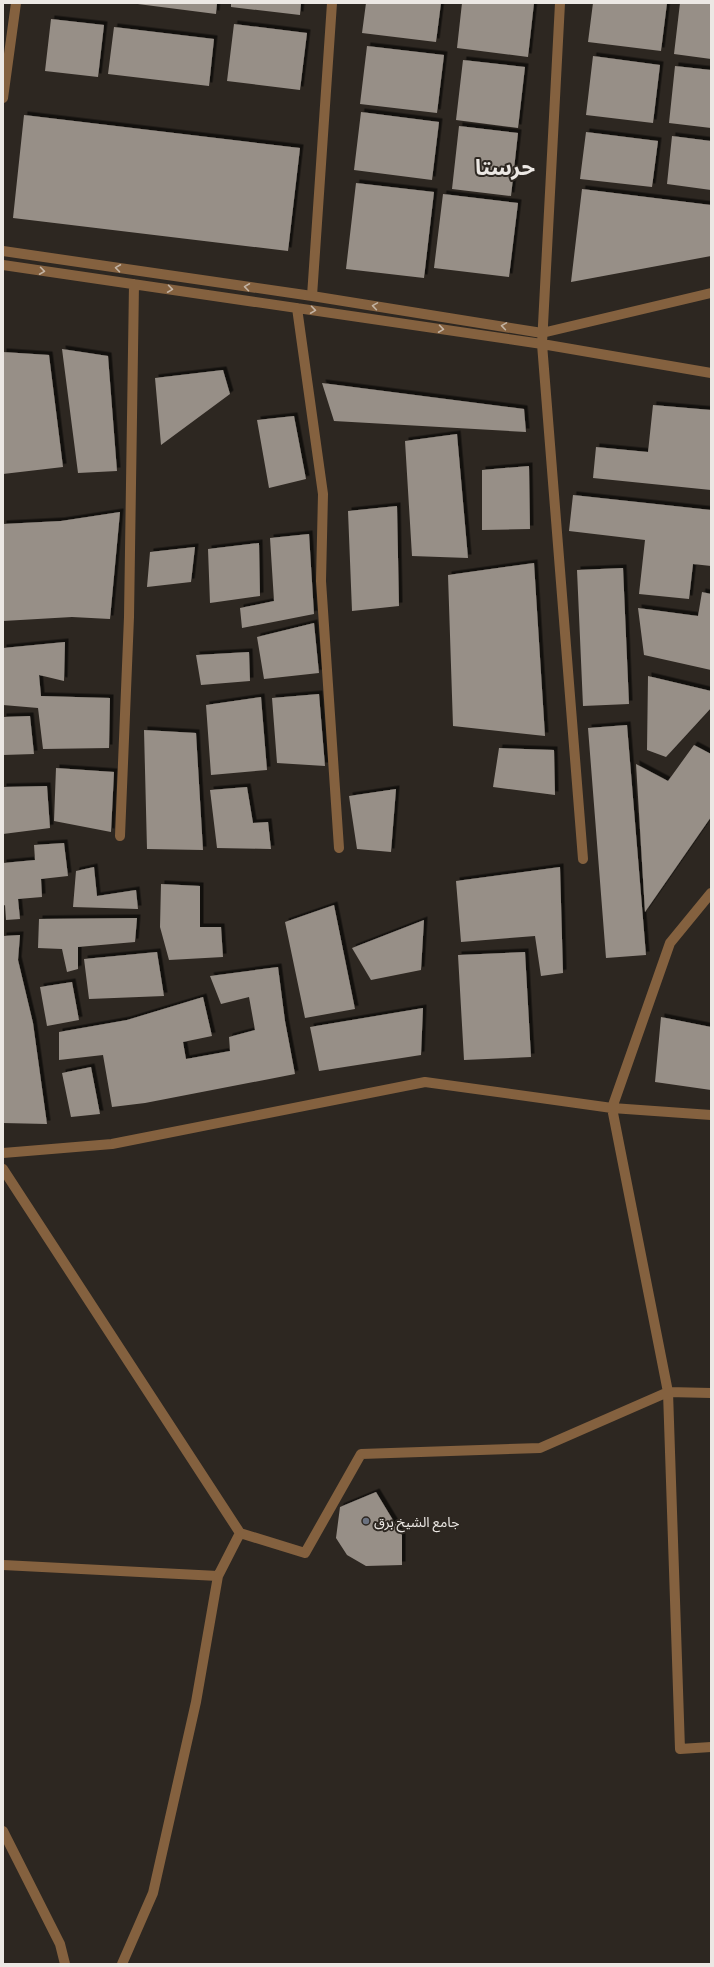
<svg xmlns="http://www.w3.org/2000/svg" width="714" height="1967" font-family="Literata,'Noto Sans Arabic',serif">
	<style>
		.building { fill: #978f87; filter: url(#shadow) }
		.lines { fill: none; stroke-linecap: round; stroke-linejoin: round }
		.minor { stroke: #84613f; stroke-width: 10 }
		.oneway { stroke: #c2b2a2 }
		.worship-dot { fill: #6b7280; stroke: #2d2721; stroke-width: 1.5 }
		.labels { text-anchor: middle; dominant-baseline: central; stroke-width: 4; stroke-linejoin: round; paint-order: stroke }
		.poi-label { font-size: 14px; fill: #ece8e4; stroke: #2d2721; text-anchor: start }
		.town-label { font-size: 22px; font-weight: bold; fill: #ece8e4; stroke: #2d2721 }
	</style>
	<defs>
		<filter id="shadow"><feDropShadow dx="3.5" dy="-3.5" stdDeviation="0" flood-color="#0009"/></filter>
	</defs>
	<rect width="100%" height="100%" fill="#2d2721"/>
	<path class="building" d="M130 3H217L216 14Z
		M231 3H301L300 15 231 7Z
		M366 3H441L436 42 362 33Z
		M462 3H534L528 57 457 48Z
		M593 3H667L661 51 588 42Z
		M680 3H711V59L674 54Z
		M51 19 104 25 98 77 45 71Z
		M234 24 307 33 300 90 227 81Z
		M114 27 214 39 209 86 108 74Z
		M367 46 444 55 437 113 360 104Z
		M593 56 660 65 653 123 586 115Z
		M463 60 525 67 518 128 456 120Z
		M675 66 711 70V128L669 123Z
		M361 112 439 122 432 180 354 170Z
		M24 115 300 148 288 251 13 218Z
		M459 126 518 133 511 196 452 189Z
		M586 132 658 141 652 187 580 179Z
		M672 136 711 141V190L667 184Z
		M356 183 434 192 424 278 346 269Z
		M582 189 711 205V256L571 282Z
		M443 194 518 203 509 277 434 268Z
		M62 349 108 356 117 471 78 473Z
		M3 352 49 355 63 467 3 474Z
		M223 370 230 394 161 445 155 378Z
		M322 383 524 409 526 432 334 421Z
		M653 405 711 410V490L593 478 596 447 648 452Z
		M294 416 306 479 269 488 257 420Z
		M457 434 468 558 412 556 405 441Z
		M529 466 530 529 482 530V470Z
		M573 495 711 510V566L693 564 689 599 639 594 645 540 569 531Z
		M397 506 399 606 352 611 348 511Z
		M120 512 110 619 72 617 3 621V524L61 521Z
		M309 534 314 614 242 628 240 608 274 601 270 538Z
		M259 543 260 596 210 603 208 549Z
		M195 547 191 582 147 587 150 552Z
		M534 563 545 736 453 726 448 575Z
		M623 568 629 704 583 706 577 570Z
		M702 592 711 594V670L644 655 638 608 698 616Z
		M314 623 319 673 264 679 257 637Z
		M65 642 64 681 39 675 41 696 110 698 109 748 43 749 38 708 3 705V648Z
		M249 652 250 681 201 685 196 655Z
		M648 676 711 691V708L666 757 647 750Z
		M319 694 325 766 277 763 272 698Z
		M261 697 267 770 211 775 206 705Z
		M30 716 34 754 3 755V717Z
		M627 725 646 955 606 958 588 728Z
		M144 730 196 733 203 850 147 849Z
		M694 745 711 754V817L645 912 636 764 668 781Z
		M499 748 554 750 555 795 493 787Z
		M56 768 114 772 111 832 54 821Z
		M47 786 50 828 3 834V787Z
		M247 787 253 823 268 822 271 849 217 848 210 790Z
		M396 789 391 852 357 849 349 796Z
		M64 843 68 876 41 879 42 897 18 899 20 919 6 920 5 905 3 906V863L35 860 34 845Z
		M94 867 97 896 136 890 138 909 73 907 76 871Z
		M560 867 563 973 541 976 535 936 461 942 456 881Z
		M161 884 200 886V927H221L223 957 169 960 160 927Z
		M334 905 355 1009 305 1018 285 922Z
		M137 918 135 942 78 947V969L67 972 62 949 38 948 39 919Z
		M424 920 421 970 371 980 352 948Z
		M20 935 18 960 33 1023 47 1124 3 1123V936Z
		M157 952 164 996 89 999 84 959Z
		M525 952 531 1057 464 1060 458 955Z
		M278 967 285 1021 295 1074 145 1103 112 1107 103 1055 59 1060V1032L127 1020 203 997 212 1036 183 1042 186 1059 230 1051 229 1037 255 1030 249 997 221 1004 210 976Z
		M72 982 79 1020 47 1026 40 987Z
		M423 1008 421 1055 319 1071 310 1027Z
		M661 1017 711 1027V1090L655 1082Z
		M91 1067 100 1114 71 1117 62 1073Z
		M376 1492 402 1535V1565L366 1566 347 1555 336 1538 340 1507Z"/>
	<g class="lines">
		<path class="minor" d="M560 3 542 344 583 859
			M3 98 16 3
			M3 251 312 296 542 333 711 293
			M3 265 542 344 711 373
			M312 296 332 3
			M297 308 323 494 321 581 339 848
			M120 836 129 617 134 284
			M711 893 670 943 612 1108 668 1392 680 1749 711 1747
			M3 1153 112 1144 425 1082 612 1108 711 1115
			M3 1169 240 1533 218 1576 196 1702 153 1893 122 1964
			M240 1533 305 1553 361 1454 540 1448 668 1392 711 1393
			M3 1565 218 1576
			M3 1831 60 1944 65 1964"/>
	</g>
	<defs><path id="oneway-chevron" d="M-2-3.5L2.5 0L-2 3.5" fill="none" stroke-width="1.6" stroke-linecap="round" stroke-linejoin="round"/></defs>
	<g class="oneway">
		<use href="#oneway-chevron" transform="translate(118 268) rotate(-172)"/>
		<use href="#oneway-chevron" transform="translate(42 271) rotate(8)"/>
		<use href="#oneway-chevron" transform="translate(247 287) rotate(-172)"/>
		<use href="#oneway-chevron" transform="translate(170 289) rotate(8)"/>
		<use href="#oneway-chevron" transform="translate(375 306) rotate(-171)"/>
		<use href="#oneway-chevron" transform="translate(313 310) rotate(8)"/>
		<use href="#oneway-chevron" transform="translate(504 326) rotate(-171)"/>
		<use href="#oneway-chevron" transform="translate(441 329) rotate(8)"/>
	</g>
	<circle class="worship-dot" cx="366" cy="1521" r="4"/>
	<g class="labels">
		<g class="poi-label">
			<text x="374" y="1521">جامع الشيخ برق</text>
		</g>
		<g class="town-label">
			<text x="505" y="165">حرستا</text>
		</g>
	</g>
	<rect width="714" height="1967" fill="none" stroke="#ece8e4" stroke-width="8"/>
</svg>
